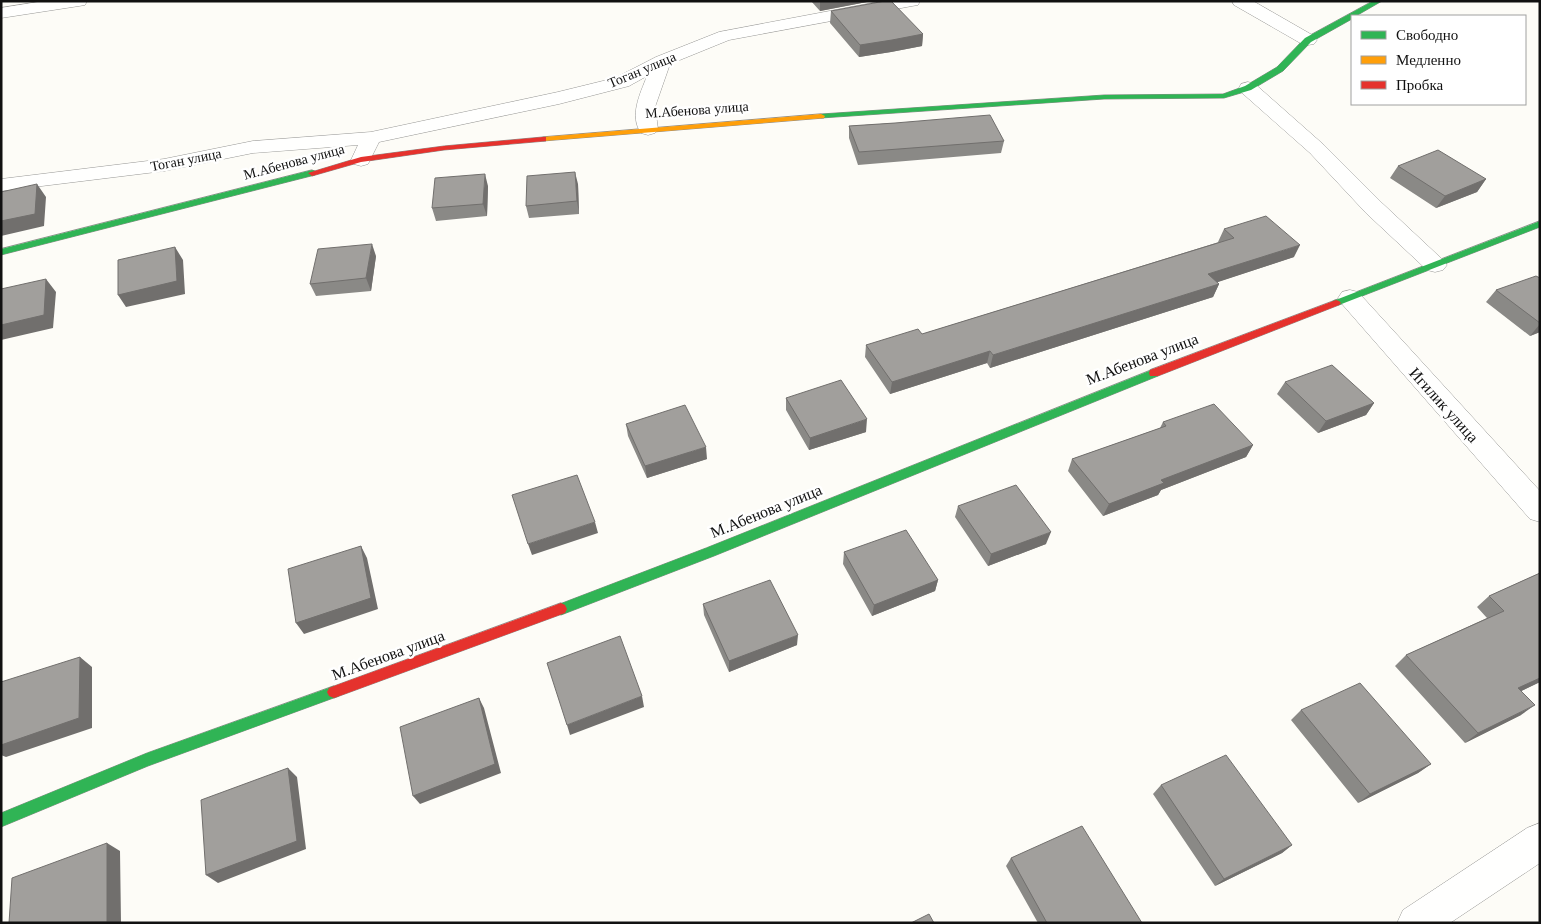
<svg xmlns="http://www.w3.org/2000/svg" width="1541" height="924" font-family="Georgia,serif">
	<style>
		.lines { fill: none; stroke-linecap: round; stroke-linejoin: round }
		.street-casing { stroke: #979795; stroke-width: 1 }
		.fast-casing { stroke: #8e8d8b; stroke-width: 1 }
		.slow-casing { stroke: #8e8d8b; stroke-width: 1 }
		.jam-casing { stroke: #8e8d8b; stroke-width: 1 }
		.street { fill: #fffffe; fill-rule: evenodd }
		.fast { fill: #30b455; fill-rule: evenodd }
		.slow { fill: #ff9f0a; fill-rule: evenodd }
		.jam { fill: #e5322d; fill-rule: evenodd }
		.wall { fill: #8a8986 }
		.shaded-wall { fill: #716f6d }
		.building { fill: #a19f9c; stroke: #716f6d }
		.labels { text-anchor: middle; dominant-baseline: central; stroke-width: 5; stroke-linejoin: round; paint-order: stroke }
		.far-street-label { font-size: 14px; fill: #111; stroke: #fff }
		.street-label { font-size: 16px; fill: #111; stroke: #fff }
	</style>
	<rect width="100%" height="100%" fill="#fdfcf7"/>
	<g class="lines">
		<g class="street-casing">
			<path id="street" d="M44 1H87L85 5 79 6 1 18V8Z
				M883 1H920L918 5 912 6 729 40 670 64 655 107 658 129 655 133 648 135 641 133C629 116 640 94 647 76L629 86 559 104 379 142 368 164 361 166 354 164 351 160 358 145 253 153 164 171 1 191V179L164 159 253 141 371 132 558 92 615 78 656 57 719 32Z
				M1232 1H1253L1314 36 1317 40 1314 44 1308 45 1302 44 1234 5Z
				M1248 82 1255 84 1324 145 1382 203 1443 260 1447 265 1443 270 1435 272 1427 270 1366 213 1310 153 1241 92 1239 88 1241 84Z
				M1350 290 1358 292 1540 491V522L1530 519 1342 304 1338 298 1342 292Z
				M1540 823V863L1450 923H1397L1403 910 1527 828Z"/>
		</g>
		<g class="fast-casing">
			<path id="fast" d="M1373 1H1382L1356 16H1352V19L1311 42 1283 71 1251 90 1224 98 1104 99 821 118 817 116 821 114 1104 95 1223 94 1245 86 1277 67 1305 38Z
				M312 170 315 171V175L1 255V249Z
				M1540 221V227L1339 305H1333L1331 303 1333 301Z
				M1154 369 1159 373 1158 376 714 556 561 615 557 613 555 609 557 605 706 548Z
				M334 686 339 688 341 692 339 696 148 766 1 827V813L147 753Z"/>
		</g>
		<g class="slow-casing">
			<path id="slow" d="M821 114 825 116 824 118 543 141 539 139 543 137Z"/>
		</g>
		<g class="jam-casing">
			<path id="jam" d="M543 137H546V141L444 150 361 162 312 176 308 173 361 157 444 146Z
				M1336 300 1339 301 1341 303 1339 305 1158 376H1150L1149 373 1150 370Z
				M561 603 565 605 567 609 565 613 334 698 329 696 327 692 329 688 334 686Z"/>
		</g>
		<use href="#street" class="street"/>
		<use href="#fast" class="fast"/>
		<use href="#slow" class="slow"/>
		<use href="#jam" class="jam"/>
	</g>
	<path class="wall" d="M811 1H872L820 11Z
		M831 11 923 34 922 46 891 52 859 57 830 23Z
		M895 123 1004 141 1001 153 858 165 849 138V126Z
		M1398 166 1486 179 1477 192 1436 208 1390 178Z
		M578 184 579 214 529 218 526 206Z
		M488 186 487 216 436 221 432 208Z
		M1224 229 1294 257 1217 282 1219 284 1213 297 990 368 987 363 890 394 865 357 866 345 922 334 1219 242H1218Z
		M376 256 371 291 316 296 310 284Z
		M1540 278V332L1530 336 1486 302 1496 290Z
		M1285 382 1374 403 1366 415 1318 433 1277 394Z
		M786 398 866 432 809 450 786 410Z
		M1163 422 1253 445 1246 457 1161 490 1158 495 1103 516 1068 471 1072 459 1160 428Z
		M626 424 707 459 647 478 628 436Z
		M958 506 1046 544 988 566 955 517Z
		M844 552 938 580 935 591 872 616 843 564Z
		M1540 573V682L1521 691V715L1465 743 1395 666 1406 655 1487 618 1477 607 1489 596Z
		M703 604 797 645 729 672 704 615Z
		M1301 710 1431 764 1418 773 1358 803 1291 720Z
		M1161 785 1292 845 1282 853 1215 886 1153 794Z
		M1011 858 1142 923H1038L1006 866Z"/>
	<path class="shaded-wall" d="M820 1H872L820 11Z
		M923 34 922 46 891 52 859 57 860 45Z
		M575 172 578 184 579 214 577 201Z
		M485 174 488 186 487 216 483 204Z
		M1486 179 1477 192 1436 208 1445 196Z
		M37 184 46 197 44 226 1 236V221Z
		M372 244 376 256 371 291 366 278Z
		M1300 245 1294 257 1203 287 1208 274Z
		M175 247 183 260 185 294 126 307 118 295Z
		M46 279 56 292 53 328 1 340V325Z
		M1219 284 1213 297 990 368 993 355Z
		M1540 324V332L1530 336Z
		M990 351 987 363 890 394 892 382Z
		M1374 403 1366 415 1318 433 1326 421Z
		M867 419 866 432 809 450 810 438Z
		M1253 445 1246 457 1161 490 1158 495 1103 516 1109 504 1161 480Z
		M706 447 707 459 647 478 645 466Z
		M595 522 598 533 532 555 528 544Z
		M1051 532 1046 544 988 566 991 554Z
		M361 546 367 558 378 609 304 634 296 623Z
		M938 580 935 591 872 616 874 605Z
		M798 635 797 645 729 672V661Z
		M80 657 92 667V728L6 757 1 755V745Z
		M1540 678V682L1505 699 1518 688Z
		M642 696 644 707 570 735 567 725Z
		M479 698 484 708 501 773 420 804 413 796Z
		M1535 705 1521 715 1465 743 1478 733Z
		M1431 764 1418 773 1358 803 1370 794Z
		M288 768 297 777 306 849 218 883 206 875Z
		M107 843 120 851 121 923H106Z
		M1292 845 1282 853 1215 886 1224 879Z"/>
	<path class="building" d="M885 1H891L923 34 892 40 860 45 831 11Z
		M990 115 1004 141 859 152 849 126 895 123Z
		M1438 150 1486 179 1445 196 1398 166Z
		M575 172 577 201 526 206 527 176Z
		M485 174 483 204 432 208 435 178Z
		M37 184 35 214 1 221V192Z
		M1266 216 1300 245 1208 274 1219 284 993 355 990 351 892 382 866 345 918 329 922 334 1234 238 1224 229Z
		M372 244 366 278 310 284 318 249Z
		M175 247 177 281 118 295V260Z
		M1536 276 1540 278V323L1496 290Z
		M46 279 44 315 1 325V289Z
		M1332 365 1374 403 1326 421 1285 382Z
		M841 380 867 419 810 438 786 398Z
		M1214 404 1253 445 1161 480 1164 483 1109 504 1072 459 1166 426 1163 422Z
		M685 405 706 447 645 466 626 424Z
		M577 475 595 522 528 544 512 495Z
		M1016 485 1051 532 991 554 958 506Z
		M906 530 938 580 874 605 844 552Z
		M361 546 371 598 296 623 288 569Z
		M1540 573V678L1518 688 1535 705 1478 733 1406 655 1504 611 1489 596Z
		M770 580 798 635 729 661 703 604Z
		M620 636 642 696 567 725 547 663Z
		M80 657 79 718 1 745V682Z
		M1360 683 1431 764 1370 794 1301 710Z
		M479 698 495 764 413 796 400 727Z
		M1226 755 1292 845 1224 879 1161 785Z
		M288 768 297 841 206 875 201 800Z
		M1082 826 1142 923H1047L1011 858Z
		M107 843V922L9 923 12 878Z
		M929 914 934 923H911Z"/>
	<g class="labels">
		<g class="far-street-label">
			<text transform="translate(642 70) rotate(-23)">Тоган улица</text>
			<text transform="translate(697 110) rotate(-4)">М.Абенова улица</text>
			<text transform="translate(186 160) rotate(-11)">Тоган улица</text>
			<text transform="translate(294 162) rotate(-15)">М.Абенова улица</text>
		</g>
		<g class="street-label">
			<text transform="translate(1142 359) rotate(-21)">М.Абенова улица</text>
			<text transform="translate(1444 405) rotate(48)">Игилик улица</text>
			<text transform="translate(766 511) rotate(-22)">М.Абенова улица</text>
			<text transform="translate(388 655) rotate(-20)">М.Абенова улица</text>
		</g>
	</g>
	<rect width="1541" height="924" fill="none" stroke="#111111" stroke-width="5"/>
	<rect x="1351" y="15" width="175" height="90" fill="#ffffff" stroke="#a0a0a0"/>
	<rect x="1361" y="31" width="25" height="8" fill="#30b455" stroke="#a0a0a0"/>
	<text x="1396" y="40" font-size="15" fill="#111111">Свободно</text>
	<rect x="1361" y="56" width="25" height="8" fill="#ff9f0a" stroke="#a0a0a0"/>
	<text x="1396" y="65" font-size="15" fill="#111111">Медленно</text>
	<rect x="1361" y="81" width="25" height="8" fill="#e5322d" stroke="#a0a0a0"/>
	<text x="1396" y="90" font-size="15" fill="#111111">Пробка</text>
</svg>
